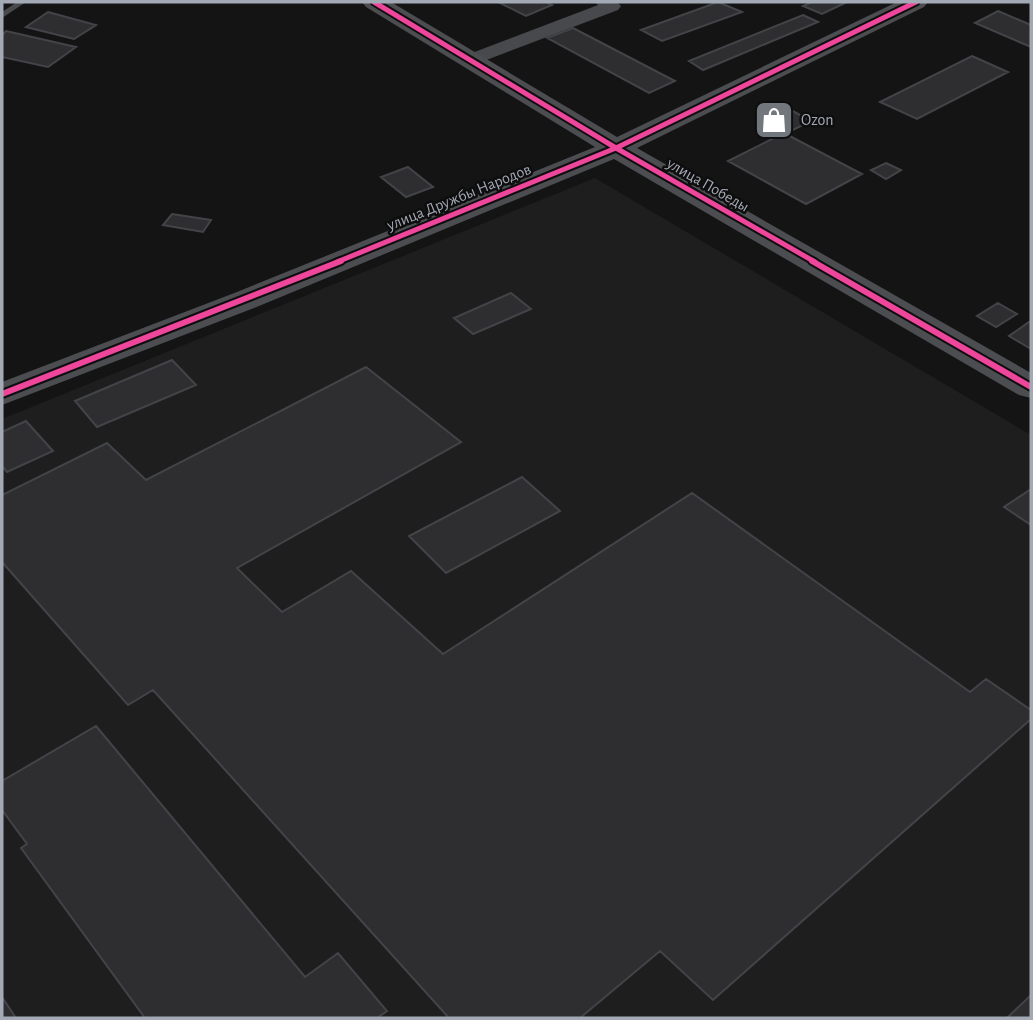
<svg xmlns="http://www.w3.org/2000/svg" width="1033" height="1020" font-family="'Alegreya Sans',sans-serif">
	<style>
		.built { fill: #1e1e1f }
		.building { fill: #2e2e30; stroke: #424448; stroke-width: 2 }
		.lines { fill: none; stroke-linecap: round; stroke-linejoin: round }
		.lane { fill: #48494c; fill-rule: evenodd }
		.street { fill: #48494c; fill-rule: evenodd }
		.secondary { fill: #4c4d50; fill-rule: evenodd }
		.cycleway-far1-casing { stroke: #0e0e0f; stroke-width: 9 }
		.cycleway-casing { stroke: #0e0e0f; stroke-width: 10 }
		.cycleway-far1 { stroke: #ed469a; stroke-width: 5 }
		.cycleway { stroke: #ed469a; stroke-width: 6 }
		.labels { text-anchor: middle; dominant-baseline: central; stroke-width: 5; stroke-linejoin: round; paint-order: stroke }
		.far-poi-label { font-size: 16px; fill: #a4aab5; stroke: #0e0e0f; text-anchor: start }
		.far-street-label { font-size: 16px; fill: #a4aab5; stroke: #0e0e0f }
	</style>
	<rect width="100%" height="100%" fill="#141414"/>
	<path class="built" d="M595 178 1031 435V1018H2V419Z"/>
	<path class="building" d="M498 2H546L552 5 526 16Z
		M718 2 742 12 662 41 641 30Z
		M812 2H847L822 14 803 6Z
		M998 11 1031 25V47L975 23Z
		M48 12 96 25 74 39 26 27Z
		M803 15 818 22 703 70 689 61Z
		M573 28 675 81 649 93 547 38Z
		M6 31 76 47 48 67 2 57V35Z
		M972 56 1008 72 917 119 880 102Z
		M789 109 811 121 789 132 766 120Z
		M784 133 862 174 806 204 728 161Z
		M886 163 901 170 886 179 871 170Z
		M408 167 433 187 406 197 381 177Z
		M172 214 211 220 203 232 163 225Z
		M511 293 531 309 473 334 454 318Z
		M998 303 1017 314 996 327 977 316Z
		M1029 322 1031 323V349L1009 336Z
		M172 360 196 385 97 427 75 401Z
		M366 367 461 442 237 568 282 612 351 571 443 654 692 493 970 692 986 679 1031 710V719L713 1000 660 951 580 1018H449L153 690 128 705 2 562V495L107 443 146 480Z
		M26 421 53 451 7 472 2 466V432Z
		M522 477 560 511 446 573 409 536Z
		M1031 489V525L1004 507Z
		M96 726 305 977 338 953 387 1011 377 1018H145L21 848 27 844 2 810V781Z
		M1031 995V1018H1007Z
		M2 997 16 1018H2Z"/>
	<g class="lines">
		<path class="lane" d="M17 2H26L2 18V12Z"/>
		<path class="street" d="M595 2H617L621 6 618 10 476 64 470 65 461 60 464 56 598 5Z"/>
		<path class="secondary" d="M362 2H391L617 137 897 2H928L924 7 637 148 1031 373V398L1019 395 614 159 259 306 2 405V382L237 292 595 147 366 7Z"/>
		<g class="cycleway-far1-casing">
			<path id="cycleway-far1" d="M374 2 616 148 815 262
				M337 262 616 148 916 2"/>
		</g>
		<g class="cycleway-casing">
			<path id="cycleway" d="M812 261 1031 387
				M2 394 341 261"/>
		</g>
		<use href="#cycleway-far1" class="cycleway-far1"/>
		<use href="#cycleway" class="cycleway"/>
	</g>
	<defs>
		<g id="shop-square" transform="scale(2.0125)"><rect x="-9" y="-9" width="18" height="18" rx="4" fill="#72767d" stroke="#0e0e0f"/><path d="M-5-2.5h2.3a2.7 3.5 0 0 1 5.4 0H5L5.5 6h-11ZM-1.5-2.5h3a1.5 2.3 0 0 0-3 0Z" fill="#fff"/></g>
	</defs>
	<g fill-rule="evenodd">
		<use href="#shop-square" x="774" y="120"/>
	</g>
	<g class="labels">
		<g class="far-poi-label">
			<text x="801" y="120">Ozon</text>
		</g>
		<g class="far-street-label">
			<text transform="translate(708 185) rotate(30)">улица Победы</text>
			<text transform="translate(459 197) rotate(-22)">улица Дружбы Народов</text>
		</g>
	</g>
	<rect width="1033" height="1020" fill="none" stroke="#a4aab5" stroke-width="7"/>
</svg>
